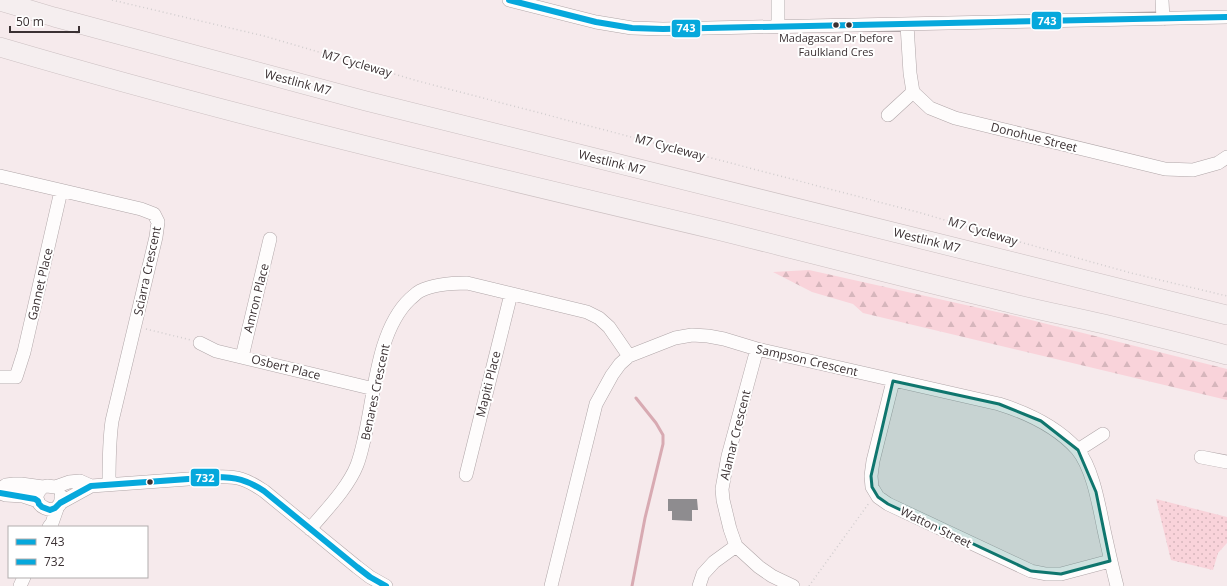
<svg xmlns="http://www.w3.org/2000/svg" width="1227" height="586" font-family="'Open Sans',sans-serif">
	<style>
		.forest { fill: url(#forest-firs) }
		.park { fill: url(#park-dots) }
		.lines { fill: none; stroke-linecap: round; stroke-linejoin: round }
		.stream { stroke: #d8aab2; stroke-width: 3 }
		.building { fill: #8e8c8f }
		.minor-casing { stroke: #b0a6a8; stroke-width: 14 }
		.highway-casing { stroke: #ccc0c2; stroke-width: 20 }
		.path { stroke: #d1cdce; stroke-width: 1.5; stroke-dasharray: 1 3; stroke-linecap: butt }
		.minor { stroke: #fefcfc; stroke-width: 13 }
		.highway { stroke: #f5eeef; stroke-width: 19 }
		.bus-1-casing { stroke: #fff; stroke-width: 9 }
		.bus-2-casing { stroke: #fff; stroke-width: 9 }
		.bus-1 { stroke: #06a8dc; stroke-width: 6 }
		.bus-2 { stroke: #06a8dc; stroke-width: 6 }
		.marked { fill: #0f766e; fill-opacity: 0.2; stroke: #0f766e; stroke-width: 3; stroke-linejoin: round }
		.bus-dot { fill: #3b3133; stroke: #fff; stroke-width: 1.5 }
		.labels { text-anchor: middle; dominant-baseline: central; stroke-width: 4; stroke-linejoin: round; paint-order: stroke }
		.bus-label { font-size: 11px; fill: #3b3133; stroke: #fff }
		.street-label { font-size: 12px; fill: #3b3133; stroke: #fff }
		.line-badge { stroke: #fff; stroke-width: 1.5 }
		.badge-label { font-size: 11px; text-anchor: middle; font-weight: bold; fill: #fff }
	</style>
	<defs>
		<pattern id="forest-firs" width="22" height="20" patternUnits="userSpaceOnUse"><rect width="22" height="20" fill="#f9d3da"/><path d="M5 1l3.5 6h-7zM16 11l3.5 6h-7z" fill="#d6b6bc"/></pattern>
		<pattern id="park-dots" width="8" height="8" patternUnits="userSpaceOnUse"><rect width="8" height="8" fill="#f9d3da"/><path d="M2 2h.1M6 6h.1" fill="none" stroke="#d6b6bc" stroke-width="1.8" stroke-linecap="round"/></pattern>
	</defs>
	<rect width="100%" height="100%" fill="#f6eaec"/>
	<path class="forest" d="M809 270 1015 316 1227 369V400L863 313 853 304 812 292 773 272Z"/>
	<path class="park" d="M1156 499 1227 517V543L1218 553 1213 570 1171 560Z"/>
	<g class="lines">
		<path class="stream" d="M632 586 645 518 663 444V435L656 423 636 398"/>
	</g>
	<path class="building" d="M668 499H697L698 510H692V521L672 520V511H668Z"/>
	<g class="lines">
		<g class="minor-casing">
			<path id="minor" d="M509 0 596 22 632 28 663 29 1227 17
				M778 0V27
				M1162 0 1163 19
				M907 25 910 73 913 92 930 108 955 118 1165 169 1193 170 1218 163 1227 157
				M888 115 913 92
				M0 176 141 209 154 214 158 222 156 237 112 421C109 442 109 462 109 484
				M200 343 216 351 374 389
				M757 349 728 456 722 489 723 500 730 529 736 546 759 567 772 576 793 586
				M242 357 270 239
				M0 377H16L24 352 61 191
				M893 381 873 461 871 476 872 487 878 497 888 504 1031 571 1046 574H1061L1110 561
				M1078 450 1103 434
				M1201 457 1227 462
				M466 475 511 294
				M43 487C22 505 63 522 61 496
				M0 489 6 485 14 484H21L43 487 47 486 55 487 69 482 80 481 91 486
				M0 493 6 495 23 496 38 501
				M60 503 91 486 216 477C238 476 246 479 264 491L357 567 370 577 386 586
				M49 527 52 523 58 506
				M310 529C325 511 348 488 357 465 375 417 371 336 410 299 413 297 416 293 420 291 434 284 451 283 467 283L587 312 599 318 609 327 629 356
				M20 586 24 577
				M551 586 596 404 612 375 620 364 629 356 675 338 692 335 708 336 724 339 757 349 999 404C1028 413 1056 426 1077 449 1093 468 1099 506 1104 530 1108 548 1112 567 1117 586
				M699 586 703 574 714 562 736 546"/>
		</g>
		<g class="highway-casing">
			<path id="highway" d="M0 1 54 17 366 101 1227 315
				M0 47C238 117 479 174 721 231 813 254 905 278 998 300 1033 309 1069 316 1104 324 1145 334 1186 344 1227 355"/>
		</g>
		<path class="path" d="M112 0 264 36 418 81 921 213 1002 237 1131 273 1227 296
			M146 329 191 340
			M809 586 869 503"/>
		<use href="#minor" class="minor"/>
		<use href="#highway" class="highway"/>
		<g class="bus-1-casing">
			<path id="bus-1" d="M509 0 596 22 632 28 663 29 1227 17"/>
		</g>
		<g class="bus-2-casing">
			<path id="bus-2" d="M0 493 35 499 38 501 39 504 42 507 50 510 55 508 60 503 91 486 216 477C236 477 247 480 264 491L357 567 370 577 386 586"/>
		</g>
		<use href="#bus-1" class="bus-1"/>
		<use href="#bus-2" class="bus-2"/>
	</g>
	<path class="marked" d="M893 381 999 404 1041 421 1078 450 1096 492 1110 561 1061 574 1031 571 888 504 878 497 872 487 871 476Z"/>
	<g class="bus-dot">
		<circle cx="836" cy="25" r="3.5"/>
		<circle cx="849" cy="25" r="3.5"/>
		<circle cx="150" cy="482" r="3.5"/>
	</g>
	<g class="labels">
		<g class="bus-label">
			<text x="836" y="37">Madagascar Dr before<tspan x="836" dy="14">Faulkland Cres</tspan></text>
		</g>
		<g class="street-label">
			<text transform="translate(357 63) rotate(16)">M7 Cycleway</text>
			<text transform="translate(298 82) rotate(15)">Westlink M7</text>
			<text transform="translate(1034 137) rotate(14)">Donohue Street</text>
			<text transform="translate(670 147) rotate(15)">M7 Cycleway</text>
			<text transform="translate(612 162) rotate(14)">Westlink M7</text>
			<text transform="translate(983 231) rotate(17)">M7 Cycleway</text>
			<text transform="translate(927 240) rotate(14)">Westlink M7</text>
			<text transform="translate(147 271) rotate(-78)">Sciarra Crescent</text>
			<text transform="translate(40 284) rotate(-77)">Gannet Place</text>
			<text transform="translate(256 298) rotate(-76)">Amron Place</text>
			<text transform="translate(807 360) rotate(13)">Sampson Crescent</text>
			<text transform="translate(286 367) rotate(14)">Osbert Place</text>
			<text transform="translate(488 384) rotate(-76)">Mapiti Place</text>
			<text transform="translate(375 392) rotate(-78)">Benares Crescent</text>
			<text transform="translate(735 435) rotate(-76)">Alamar Crescent</text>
			<text transform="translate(936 527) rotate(26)">Watton Street</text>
		</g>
	</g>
	<g class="line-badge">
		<rect x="1031" y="11" width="31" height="19" rx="4" fill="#06a8dc"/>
		<rect x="671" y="19" width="30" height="19" rx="4" fill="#06a8dc"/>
		<rect x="190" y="468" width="30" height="19" rx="4" fill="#06a8dc"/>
	</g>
	<g class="badge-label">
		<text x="1047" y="25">743</text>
		<text x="686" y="32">743</text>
		<text x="205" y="482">732</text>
	</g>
	<rect x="8" y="526" width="140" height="52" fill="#ffffff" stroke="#b1adad"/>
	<rect x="16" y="539" width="20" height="6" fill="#06a8dc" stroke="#b1adad"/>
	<text x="44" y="546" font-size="12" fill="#3b3133">743</text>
	<rect x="16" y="559" width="20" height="6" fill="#06a8dc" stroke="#b1adad"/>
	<text x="44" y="566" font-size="12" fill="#3b3133">732</text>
	<path d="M10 26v6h69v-6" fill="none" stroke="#3b3133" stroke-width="2"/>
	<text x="16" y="26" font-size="12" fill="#3b3133" stroke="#ffffff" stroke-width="3" paint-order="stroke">50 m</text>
</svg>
